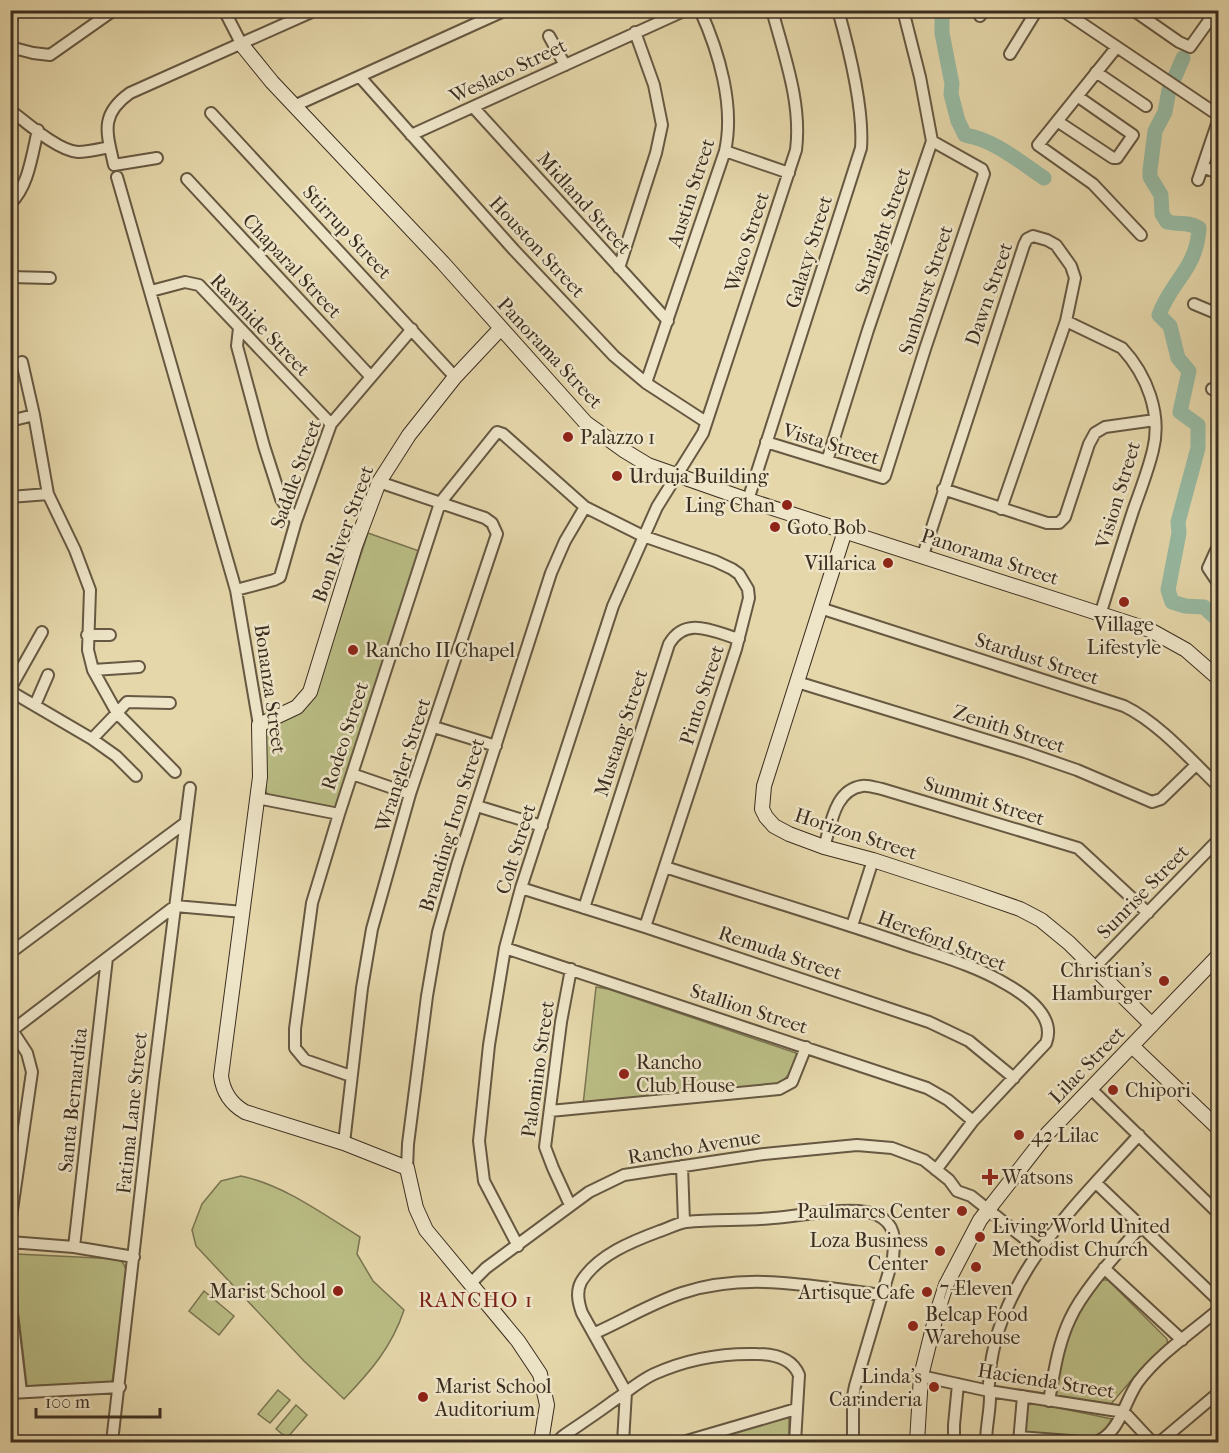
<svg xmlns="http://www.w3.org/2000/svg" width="1229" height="1453" font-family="'IM FELL French Canon',serif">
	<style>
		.green { fill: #babd85; stroke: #7a7552; stroke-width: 1.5 }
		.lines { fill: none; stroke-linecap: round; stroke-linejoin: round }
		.stream { stroke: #72826f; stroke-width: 2 }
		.river { stroke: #97baa3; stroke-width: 15 }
		.street-casing { stroke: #665842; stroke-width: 14 }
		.secondary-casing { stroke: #3b2d20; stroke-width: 16 }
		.street { stroke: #eee5c8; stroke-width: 10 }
		.secondary { stroke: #eee5c8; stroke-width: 14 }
		.poi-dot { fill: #8f2418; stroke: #eee5c8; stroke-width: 2 }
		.labels { text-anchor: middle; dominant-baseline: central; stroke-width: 5; stroke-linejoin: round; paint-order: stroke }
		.street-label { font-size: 20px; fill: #3b2d20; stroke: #eee5c8 }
		.poi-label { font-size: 20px; fill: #3b2d20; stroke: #eee5c8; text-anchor: start }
		.neighbourhood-label { font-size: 21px; letter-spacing: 1.5px; fill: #7a1f14; stroke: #eee5c8 }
	</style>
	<rect width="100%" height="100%" fill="#e5d7aa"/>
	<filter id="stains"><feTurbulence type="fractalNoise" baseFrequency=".00333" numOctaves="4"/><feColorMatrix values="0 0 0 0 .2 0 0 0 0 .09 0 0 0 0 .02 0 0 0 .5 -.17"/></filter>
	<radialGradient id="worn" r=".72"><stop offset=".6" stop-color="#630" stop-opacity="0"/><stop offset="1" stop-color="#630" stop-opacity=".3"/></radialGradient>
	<path class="green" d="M368 533 419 551 336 807 331 809 269 795 266 792 265 728 317 689Z
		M596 987 608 989 796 1053 797 1056C792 1071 788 1079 773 1088L583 1105Z
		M241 1176C284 1185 323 1214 360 1237L357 1254 373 1281 404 1310C392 1347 370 1372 344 1399L304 1361 196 1246 192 1230 202 1204 221 1181Z
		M16 1254 119 1259 123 1263 128 1273 112 1382 27 1386 16 1293Z
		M1101 1280H1108L1167 1339 1168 1346 1141 1369 1111 1404 1056 1396 1062 1346 1073 1319Z
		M204 1291 234 1316 219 1335 189 1311Z
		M278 1390 290 1400 270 1423 258 1414Z
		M1031 1402 1112 1419 1106 1429 1091 1441 1023 1434 1025 1408Z
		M296 1405 307 1415 287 1438 276 1429Z
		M782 1414 789 1417V1442H696Z"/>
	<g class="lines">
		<path class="stream" d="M1183 58 1187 48"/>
		<path class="river" d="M942 10V33L952 84 951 94 958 121 965 135C995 140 1020 162 1044 178
			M1173 81 1183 58
			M1169 90 1165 112 1155 131 1150 170V177L1161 195 1162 214 1167 222C1180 225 1187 221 1199 228 1197 269 1171 281 1159 315L1170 326 1178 358 1189 371 1180 412 1198 425V448L1178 522 1179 533 1168 590 1172 602 1185 606 1204 607 1218 620"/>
		<g class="street-casing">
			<path id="street" d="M224 10 242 45
				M1062 10 1218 115
				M1133 10 1179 42 1190 47 1210 19 1218 21
				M980 16 983 10
				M10 25 14 10
				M549 36 565 65
				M10 47 33 53 50 55 114 10
				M1116 48 1038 145 1093 184 1141 235
				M1010 54 1037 10
				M1096 72 1146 106
				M360 77 514 250 614 356 646 383 706 422
				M294 106 506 10
				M474 108 668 321
				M10 110C26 122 58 151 78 152 88 152 100 149 110 147
				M211 113 455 377
				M1057 121 1113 158H1117L1133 135 1077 96
				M411 135 686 10
				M725 151 789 173
				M157 158 114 165C107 133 99 115 130 93L316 10
				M1203 167 1218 173
				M117 177 236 590 259 725
				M187 179 371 377
				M1198 180 1218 121
				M10 204C29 186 32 154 38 130
				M619 268 656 153 662 125 654 85 635 32
				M10 277 50 278
				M151 291 185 282 199 285 331 424
				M1194 304 1218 314
				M1066 321 1122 348C1147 375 1162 414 1153 450 1148 471 1140 491 1133 511 1122 545 1111 579 1101 612
				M239 328 237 346 264 446 281 499 296 521
				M22 362 34 415
				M646 383 725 151C735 106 719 52 700 10
				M1212 389 1218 392
				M10 421 34 415 48 494 75 550 90 590 88 650 93 670 117 713 92 739 10 691
				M766 442 883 478 885 476 925 349 984 174 982 169 932 141
				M827 461 868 330 932 141 920 77 903 10
				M943 489 1047 523H1059L1065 517 1089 444 1095 433 1105 427 1155 420
				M10 497 48 494
				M748 500 861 148C864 108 849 49 838 10
				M1218 546 1208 568 1218 583
				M923 555 1024 245 1027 239 1033 236 1047 240 1056 245 1071 266 1075 278 1066 321 1001 509
				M236 590 274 580 280 577 296 521 331 424 412 329
				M820 608 1124 706C1159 723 1190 759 1218 786
				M87 635H110
				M93 670 139 667
				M797 682 1025 752 1077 770 1152 802 1161 799 1196 765
				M10 689 42 632
				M170 703 127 702 117 713 175 772
				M35 705 48 675
				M434 727 496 746
				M92 739 116 756 136 776
				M352 774 410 794
				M257 798 339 814
				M477 806 542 826
				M824 847C831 826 834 790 862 786 868 785 876 788 882 789L1078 848 1148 913
				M665 867C742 892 819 915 896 941 933 954 973 964 1006 984 1027 996 1056 1017 1046 1043L973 1121 936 1170
				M521 888 645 927 929 1022 969 1041 1014 1078
				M584 908 669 644C686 615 714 632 739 639
				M852 926 873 860
				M505 948 927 1088 948 1100 973 1121
				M10 953 185 823
				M1094 968 1218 840
				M10 1027 27 1053 32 1072 10 1224
				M10 1032 175 906 243 912
				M351 1076 305 1060 295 1048V1029L312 903 339 814 440 503 497 432 503 434 585 507 643 536 715 561 732 569 739 574 748 589 749 598 736 649 645 927
				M1091 1089 1218 1213
				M550 1111 779 1089 792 1082 806 1047
				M344 1143 362 988 372 929 410 794 497 534 492 523 485 518 379 482
				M682 1166 684 1222
				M407 1168 408 1144 427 996 438 932 457 865 551 573 565 541 585 507
				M1096 1183 1218 1300
				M570 1205 553 1168 545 1147 561 1022 571 969
				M10 1242 74 1247 134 1257
				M518 1246 484 1181 479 1141 489 1045 505 948 521 888 613 606 657 507 703 433 796 150C802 103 784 55 772 10
				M74 1247 107 958
				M10 1251 12 1316 21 1392
				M1104 1268 1182 1340
				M470 1284 486 1268 589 1192 624 1175 764 1154 857 1145 892 1148 924 1160 949 1180 957 1191 971 1196 1039 1250
				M595 1333C624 1320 652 1303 682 1293 749 1271 815 1287 882 1295
				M921 1376 989 1391 1124 1412 1152 1442
				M10 1393 120 1387
				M1049 1401C1054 1373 1058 1344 1070 1319 1084 1288 1119 1252 1141 1226
				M1019 1437 1083 1442
				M112 1442 153 1083 190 788
				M557 1442 563 1436C579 1425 596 1414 612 1402 626 1393 639 1381 654 1374 687 1359 722 1353 757 1354 775 1354 792 1358 799 1375L795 1442
				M623 1442 626 1392 582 1313C578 1302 576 1292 581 1282 597 1255 633 1241 660 1231 669 1228 678 1223 686 1222 715 1219 744 1221 773 1218 799 1216 855 1205 877 1215 896 1224 895 1239 893 1258L855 1386 853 1396V1442
				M683 1442 796 1409
				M954 1442V1425L958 1384
				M986 1442C986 1427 990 1412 990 1397 990 1393 988 1388 989 1384 993 1282 1075 1206 1139 1135
				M1019 1442 1023 1396
				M1096 1442C1120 1433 1124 1402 1138 1382 1159 1354 1191 1333 1218 1310
				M1154 1442 1161 1441 1218 1393"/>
		</g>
		<g class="secondary-casing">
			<path id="secondary" d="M242 45 272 82 443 263 586 423 625 451 648 465 748 500 1150 630 1186 650 1218 678
				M501 328 455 377 409 435 379 482 355 546 310 692 297 707 259 725 260 777 221 1076C223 1092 231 1104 245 1112L344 1143 407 1168 416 1208 426 1230 518 1341 540 1374 547 1405 541 1442
				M845 531 764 786 762 809 766 817 774 826 789 834 824 847 873 860 965 890 1020 909 1041 920 1069 943 1152 1025
				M1132 1046 1218 1128
				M917 1442 921 1376 936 1316 946 1285 980 1220 1048 1133 1218 956"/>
		</g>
		<use href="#street" class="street"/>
		<use href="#secondary" class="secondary"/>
	</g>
	<g class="poi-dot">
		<circle cx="568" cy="437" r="6"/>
		<circle cx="617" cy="476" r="6"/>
		<circle cx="787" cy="505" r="6"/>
		<circle cx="775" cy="527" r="6"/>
		<circle cx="888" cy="563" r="6"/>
		<circle cx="1124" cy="602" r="6"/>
		<circle cx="353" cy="650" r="6"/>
		<circle cx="1164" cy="981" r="6"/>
		<circle cx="624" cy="1074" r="6"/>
		<circle cx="1113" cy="1090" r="6"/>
		<circle cx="1019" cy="1135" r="6"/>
		<path d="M987 1168h6v6h6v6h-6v6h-6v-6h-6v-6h6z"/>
		<circle cx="962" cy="1211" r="6"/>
		<circle cx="980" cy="1237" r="6"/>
		<circle cx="940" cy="1251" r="6"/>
		<circle cx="976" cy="1267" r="6"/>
		<circle cx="338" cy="1291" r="6"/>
		<circle cx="927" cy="1292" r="6"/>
		<circle cx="913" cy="1326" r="6"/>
		<circle cx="934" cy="1387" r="6"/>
		<circle cx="423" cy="1397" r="6"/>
	</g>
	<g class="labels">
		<g class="street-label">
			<text transform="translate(508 71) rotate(-25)">Weslaco Street</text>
			<text transform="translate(691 193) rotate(-72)">Austin Street</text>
			<text transform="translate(584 203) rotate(48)">Midland Street</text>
			<text transform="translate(883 231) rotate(-71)">Starlight Street</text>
			<text transform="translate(347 232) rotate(47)">Stirrup Street</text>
			<text transform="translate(747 242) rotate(-72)">Waco Street</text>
			<text transform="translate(537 247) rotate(47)">Houston Street</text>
			<text transform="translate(809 252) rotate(-73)">Galaxy Street</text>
			<text transform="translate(292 266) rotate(47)">Chaparal Street</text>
			<text transform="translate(926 290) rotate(-72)">Sunburst Street</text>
			<text transform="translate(989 294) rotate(-71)">Dawn Street</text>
			<text transform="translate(260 325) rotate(46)">Rawhide Street</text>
			<text transform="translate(550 353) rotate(47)">Panorama Street</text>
			<text transform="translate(831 444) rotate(17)">Vista Street</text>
			<text transform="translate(296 474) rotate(-70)">Saddle Street</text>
			<text transform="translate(1118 495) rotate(-73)">Vision Street</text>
			<text transform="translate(343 534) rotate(-70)">Bon River Street</text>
			<text transform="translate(990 557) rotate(18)">Panorama Street</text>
			<text transform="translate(1037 659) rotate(18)">Stardust Street</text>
			<text transform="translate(270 689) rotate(82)">Bonanza Street</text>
			<text transform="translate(702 695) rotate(-72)">Pinto Street</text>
			<text transform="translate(1009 729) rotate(18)">Zenith Street</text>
			<text transform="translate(621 733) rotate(-72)">Mustang Street</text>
			<text transform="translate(345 736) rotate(-72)">Rodeo Street</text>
			<text transform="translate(403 765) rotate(-72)">Wrangler Street</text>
			<text transform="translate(984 801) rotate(17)">Summit Street</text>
			<text transform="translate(452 825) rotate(-73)">Branding Iron Street</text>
			<text transform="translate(856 834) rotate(18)">Horizon Street</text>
			<text transform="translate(516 849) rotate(-73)">Colt Street</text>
			<text transform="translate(1143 892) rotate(-46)">Sunrise Street</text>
			<text transform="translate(942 941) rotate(21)">Hereford Street</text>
			<text transform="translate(780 953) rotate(19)">Remuda Street</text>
			<text transform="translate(749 1009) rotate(18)">Stallion Street</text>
			<text transform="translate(1087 1065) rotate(-46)">Lilac Street</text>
			<text transform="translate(538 1069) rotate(-82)">Palomino Street</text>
			<text transform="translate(73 1100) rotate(-84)">Santa Bernardita</text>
			<text transform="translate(132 1113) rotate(-84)">Fatima Lane Street</text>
			<text transform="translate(694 1147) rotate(-9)">Rancho Avenue</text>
			<text transform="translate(1046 1381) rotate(9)">Hacienda Street</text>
		</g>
		<g class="poi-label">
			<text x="580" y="437">Palazzo 1</text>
			<text x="629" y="476">Urduja Building</text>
			<text x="775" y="505" text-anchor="end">Ling Chan</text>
			<text x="787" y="527">Goto Bob</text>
			<text x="876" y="563" text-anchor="end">Villarica</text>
			<text x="1124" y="624" text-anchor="middle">Village<tspan x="1124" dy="23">Lifestyle</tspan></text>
			<text x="365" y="650">Rancho II Chapel</text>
			<text x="1152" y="970" text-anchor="end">Christian's<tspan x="1152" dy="23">Hamburger</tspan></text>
			<text x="636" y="1062">Rancho<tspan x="636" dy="23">Club House</tspan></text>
			<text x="1125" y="1090">Chipori</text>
			<text x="1031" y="1135">42 Lilac</text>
			<text x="1002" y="1177">Watsons</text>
			<text x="950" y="1211" text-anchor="end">Paulmarcs Center</text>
			<text x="992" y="1226">Living World United<tspan x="992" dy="23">Methodist Church</tspan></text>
			<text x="928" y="1240" text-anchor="end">Loza Business<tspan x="928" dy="23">Center</tspan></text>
			<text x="976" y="1288" text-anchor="middle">7-Eleven</text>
			<text x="326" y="1291" text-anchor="end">Marist School</text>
			<text x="915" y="1292" text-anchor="end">Artisque Cafe</text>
			<text x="925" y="1314">Belcap Food<tspan x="925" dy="23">Warehouse</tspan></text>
			<text x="922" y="1376" text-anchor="end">Linda's<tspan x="922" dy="23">Carinderia</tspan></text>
			<text x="435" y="1386">Marist School<tspan x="435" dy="23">Auditorium</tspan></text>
		</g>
		<g class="neighbourhood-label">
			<text x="476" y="1300">RANCHO 1</text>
		</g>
	</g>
	<rect width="1229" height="1453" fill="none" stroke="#e5d7aa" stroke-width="36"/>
	<rect x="12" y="12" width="1205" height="1429" fill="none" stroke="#3b2d20" stroke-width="3"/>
	<rect x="18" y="18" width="1193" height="1417" fill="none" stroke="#3b2d20" stroke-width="1.5"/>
	<path d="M36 1408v9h124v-9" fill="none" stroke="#3b2d20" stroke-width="3"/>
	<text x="45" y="1408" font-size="18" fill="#3b2d20" stroke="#eee5c8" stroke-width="4.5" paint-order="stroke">100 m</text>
	<rect width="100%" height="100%" filter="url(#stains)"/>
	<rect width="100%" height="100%" fill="url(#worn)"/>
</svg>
